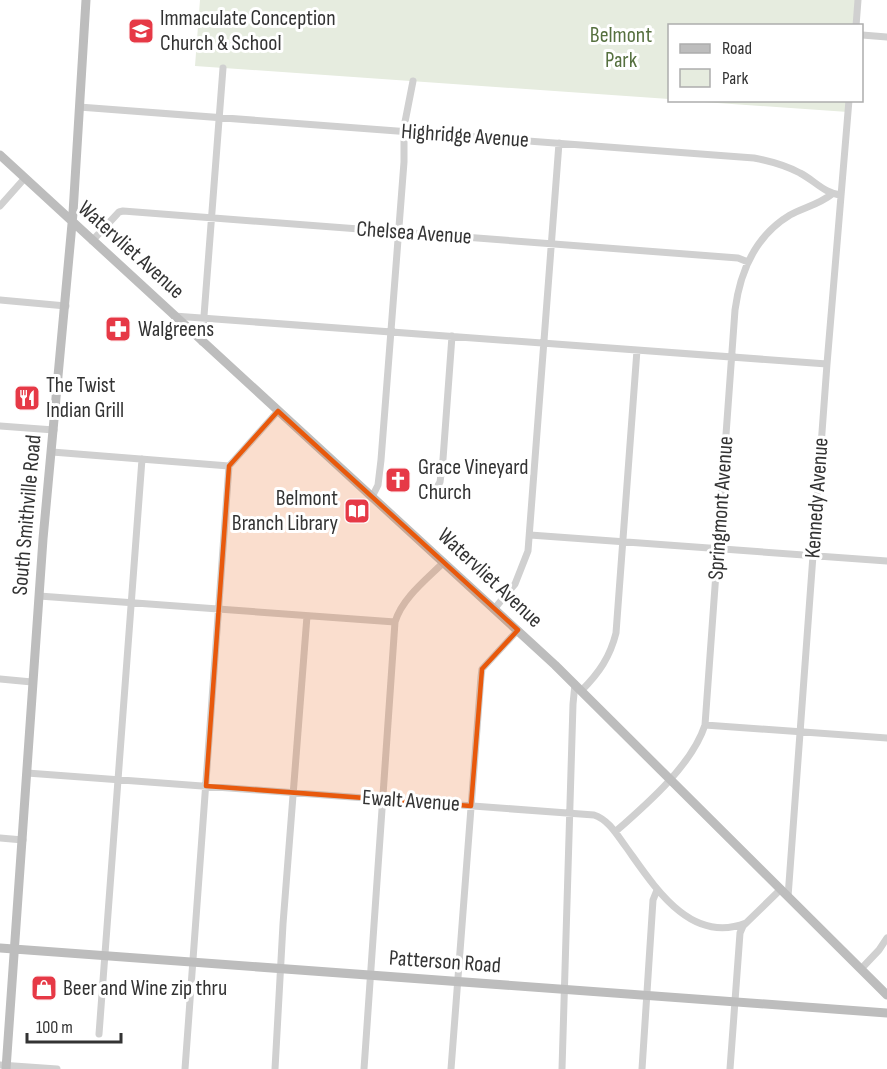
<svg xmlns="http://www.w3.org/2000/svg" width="887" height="1069" font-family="'Sofia Sans Condensed',sans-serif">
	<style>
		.green { fill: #e6ecdf }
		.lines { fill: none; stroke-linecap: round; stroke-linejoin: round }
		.street { stroke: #d0d0d0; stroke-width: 7 }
		.secondary { stroke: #bdbdbd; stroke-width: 9 }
		.marked { fill: #e8590c; fill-opacity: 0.2; stroke: #e8590c; stroke-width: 4.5; stroke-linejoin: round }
		.labels { text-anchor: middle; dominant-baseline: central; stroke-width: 6; stroke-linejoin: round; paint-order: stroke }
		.poi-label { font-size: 22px; fill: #333; stroke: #fff; text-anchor: start }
		.park-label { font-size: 22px; fill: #56703f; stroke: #fff }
		.street-label { font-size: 22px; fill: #333; stroke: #fff }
	</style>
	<rect width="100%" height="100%" fill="#fff"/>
	<path class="green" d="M200 0H858L856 25 670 26 669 99 195 66Z
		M689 101H849L848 112Z"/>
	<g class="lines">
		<path class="street" d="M856 26 858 0
			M862 35 887 37
			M79 107 754 158C770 161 785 165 800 173 814 180 825 194 841 195
			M0 206 24 179
			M92 241 119 212 123 211 738 258 748 262
			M0 300 66 306
			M174 316 827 364
			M202 342 223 68
			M0 426 54 430
			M52 452 229 466 278 411
			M436 489 440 482 443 459 452 336
			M372 497 378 485 381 460 404 162V127L413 81
			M530 535 887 561
			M39 596 395 622
			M495 608 515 584 528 551 559 143
			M0 679 32 682
			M582 690C599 673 610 657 616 633L637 350
			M705 725 887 738
			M27 773 594 815C609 820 617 835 626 847 654 886 690 945 746 923
			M615 832C647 804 692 765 705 725L735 310C740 272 755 236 790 215 803 208 820 204 832 194
			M0 838 23 840
			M788 897 827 364 849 100
			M861 969 879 950 887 938
			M99 1034 142 459
			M0 1065 57 1069
			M185 1069 229 466
			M275 1069 283 924 307 616
			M364 1069 395 622C402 598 427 579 444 562
			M451 1069 481 677 482 669 518 630
			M562 1069 573 704 575 684
			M642 1069 653 900 657 890
			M730 1069 740 933 743 926 781 889"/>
		<path class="secondary" d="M0 155 555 665 887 995
			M0 948 887 1013
			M6 1069 43 539 73 213 86 0"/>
	</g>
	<path class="marked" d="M278 411 518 630 482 669 471 806 206 786 229 466Z"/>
	<defs>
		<g id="school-square" transform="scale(1.35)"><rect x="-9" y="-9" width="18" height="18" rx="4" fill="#e63946" stroke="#fff"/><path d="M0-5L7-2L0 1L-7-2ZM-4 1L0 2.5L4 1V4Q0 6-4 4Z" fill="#fff"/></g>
		<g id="pharmacy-square" transform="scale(1.35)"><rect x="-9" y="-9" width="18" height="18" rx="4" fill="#e63946" stroke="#fff"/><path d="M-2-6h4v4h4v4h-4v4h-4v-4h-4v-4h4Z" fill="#fff"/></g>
		<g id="restaurant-square" transform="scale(1.35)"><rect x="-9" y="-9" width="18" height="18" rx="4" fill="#e63946" stroke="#fff"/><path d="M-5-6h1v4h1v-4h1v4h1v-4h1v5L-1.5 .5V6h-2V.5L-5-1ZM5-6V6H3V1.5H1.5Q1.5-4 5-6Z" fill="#fff"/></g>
		<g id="church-square" transform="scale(1.35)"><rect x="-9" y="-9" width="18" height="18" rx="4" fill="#e63946" stroke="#fff"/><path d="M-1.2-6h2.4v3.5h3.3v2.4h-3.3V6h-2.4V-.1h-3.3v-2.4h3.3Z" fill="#fff"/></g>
		<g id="library-square" transform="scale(1.35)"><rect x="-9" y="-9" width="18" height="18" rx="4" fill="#e63946" stroke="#fff"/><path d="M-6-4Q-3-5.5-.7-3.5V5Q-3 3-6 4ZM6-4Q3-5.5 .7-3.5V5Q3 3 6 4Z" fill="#fff"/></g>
		<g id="shop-square" transform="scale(1.35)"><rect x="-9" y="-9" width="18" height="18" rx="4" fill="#e63946" stroke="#fff"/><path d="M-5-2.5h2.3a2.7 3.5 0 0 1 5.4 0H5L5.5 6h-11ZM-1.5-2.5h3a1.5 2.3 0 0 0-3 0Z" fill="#fff"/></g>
	</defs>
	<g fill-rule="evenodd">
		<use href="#school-square" x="141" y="31"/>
		<use href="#pharmacy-square" x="118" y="329"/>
		<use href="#restaurant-square" x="27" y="398"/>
		<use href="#church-square" x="398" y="480"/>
		<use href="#library-square" x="357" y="511"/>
		<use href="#shop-square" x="44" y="988"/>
	</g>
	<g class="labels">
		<g class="poi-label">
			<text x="160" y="18">Immaculate Conception<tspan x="160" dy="25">Church &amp; School</tspan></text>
			<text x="138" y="329">Walgreens</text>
			<text x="46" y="385">The Twist<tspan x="46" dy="25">Indian Grill</tspan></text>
			<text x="418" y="467">Grace Vineyard<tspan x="418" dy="25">Church</tspan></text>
			<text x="338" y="498" text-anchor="end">Belmont<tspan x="338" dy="25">Branch Library</tspan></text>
			<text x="63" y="988">Beer and Wine zip thru</text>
		</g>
		<g class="park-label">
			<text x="621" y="35">Belmont<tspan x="621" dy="25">Park</tspan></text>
		</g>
		<g class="street-label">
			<text transform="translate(465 136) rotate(4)">Highridge Avenue</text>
			<text transform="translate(414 233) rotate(4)">Chelsea Avenue</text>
			<text transform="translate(131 250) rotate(42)">Watervliet Avenue</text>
			<text transform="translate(817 498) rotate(-86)">Kennedy Avenue</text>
			<text transform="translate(721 508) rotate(-86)">Springmont Avenue</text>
			<text transform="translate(27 515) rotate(-85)">South Smithville Road</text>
			<text transform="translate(490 578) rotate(43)">Watervliet Avenue</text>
			<text transform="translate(411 801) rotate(4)">Ewalt Avenue</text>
			<text transform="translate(445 962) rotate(4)">Patterson Road</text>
		</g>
	</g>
	<rect x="668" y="24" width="195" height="78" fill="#ffffff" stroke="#adadad" stroke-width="1.5"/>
	<rect x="680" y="44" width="30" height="9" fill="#bdbdbd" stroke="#adadad" stroke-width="1.5"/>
	<text x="722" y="54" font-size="18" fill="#333333">Road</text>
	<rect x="680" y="69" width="30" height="18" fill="#e6ecdf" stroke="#adadad" stroke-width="1.5"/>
	<text x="722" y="84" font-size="18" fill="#333333">Park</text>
	<path d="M27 1033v9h94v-9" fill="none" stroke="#333333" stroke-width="3"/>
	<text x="36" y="1033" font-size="18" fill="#333333" stroke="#ffffff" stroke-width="4.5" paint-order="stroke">100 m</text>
</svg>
